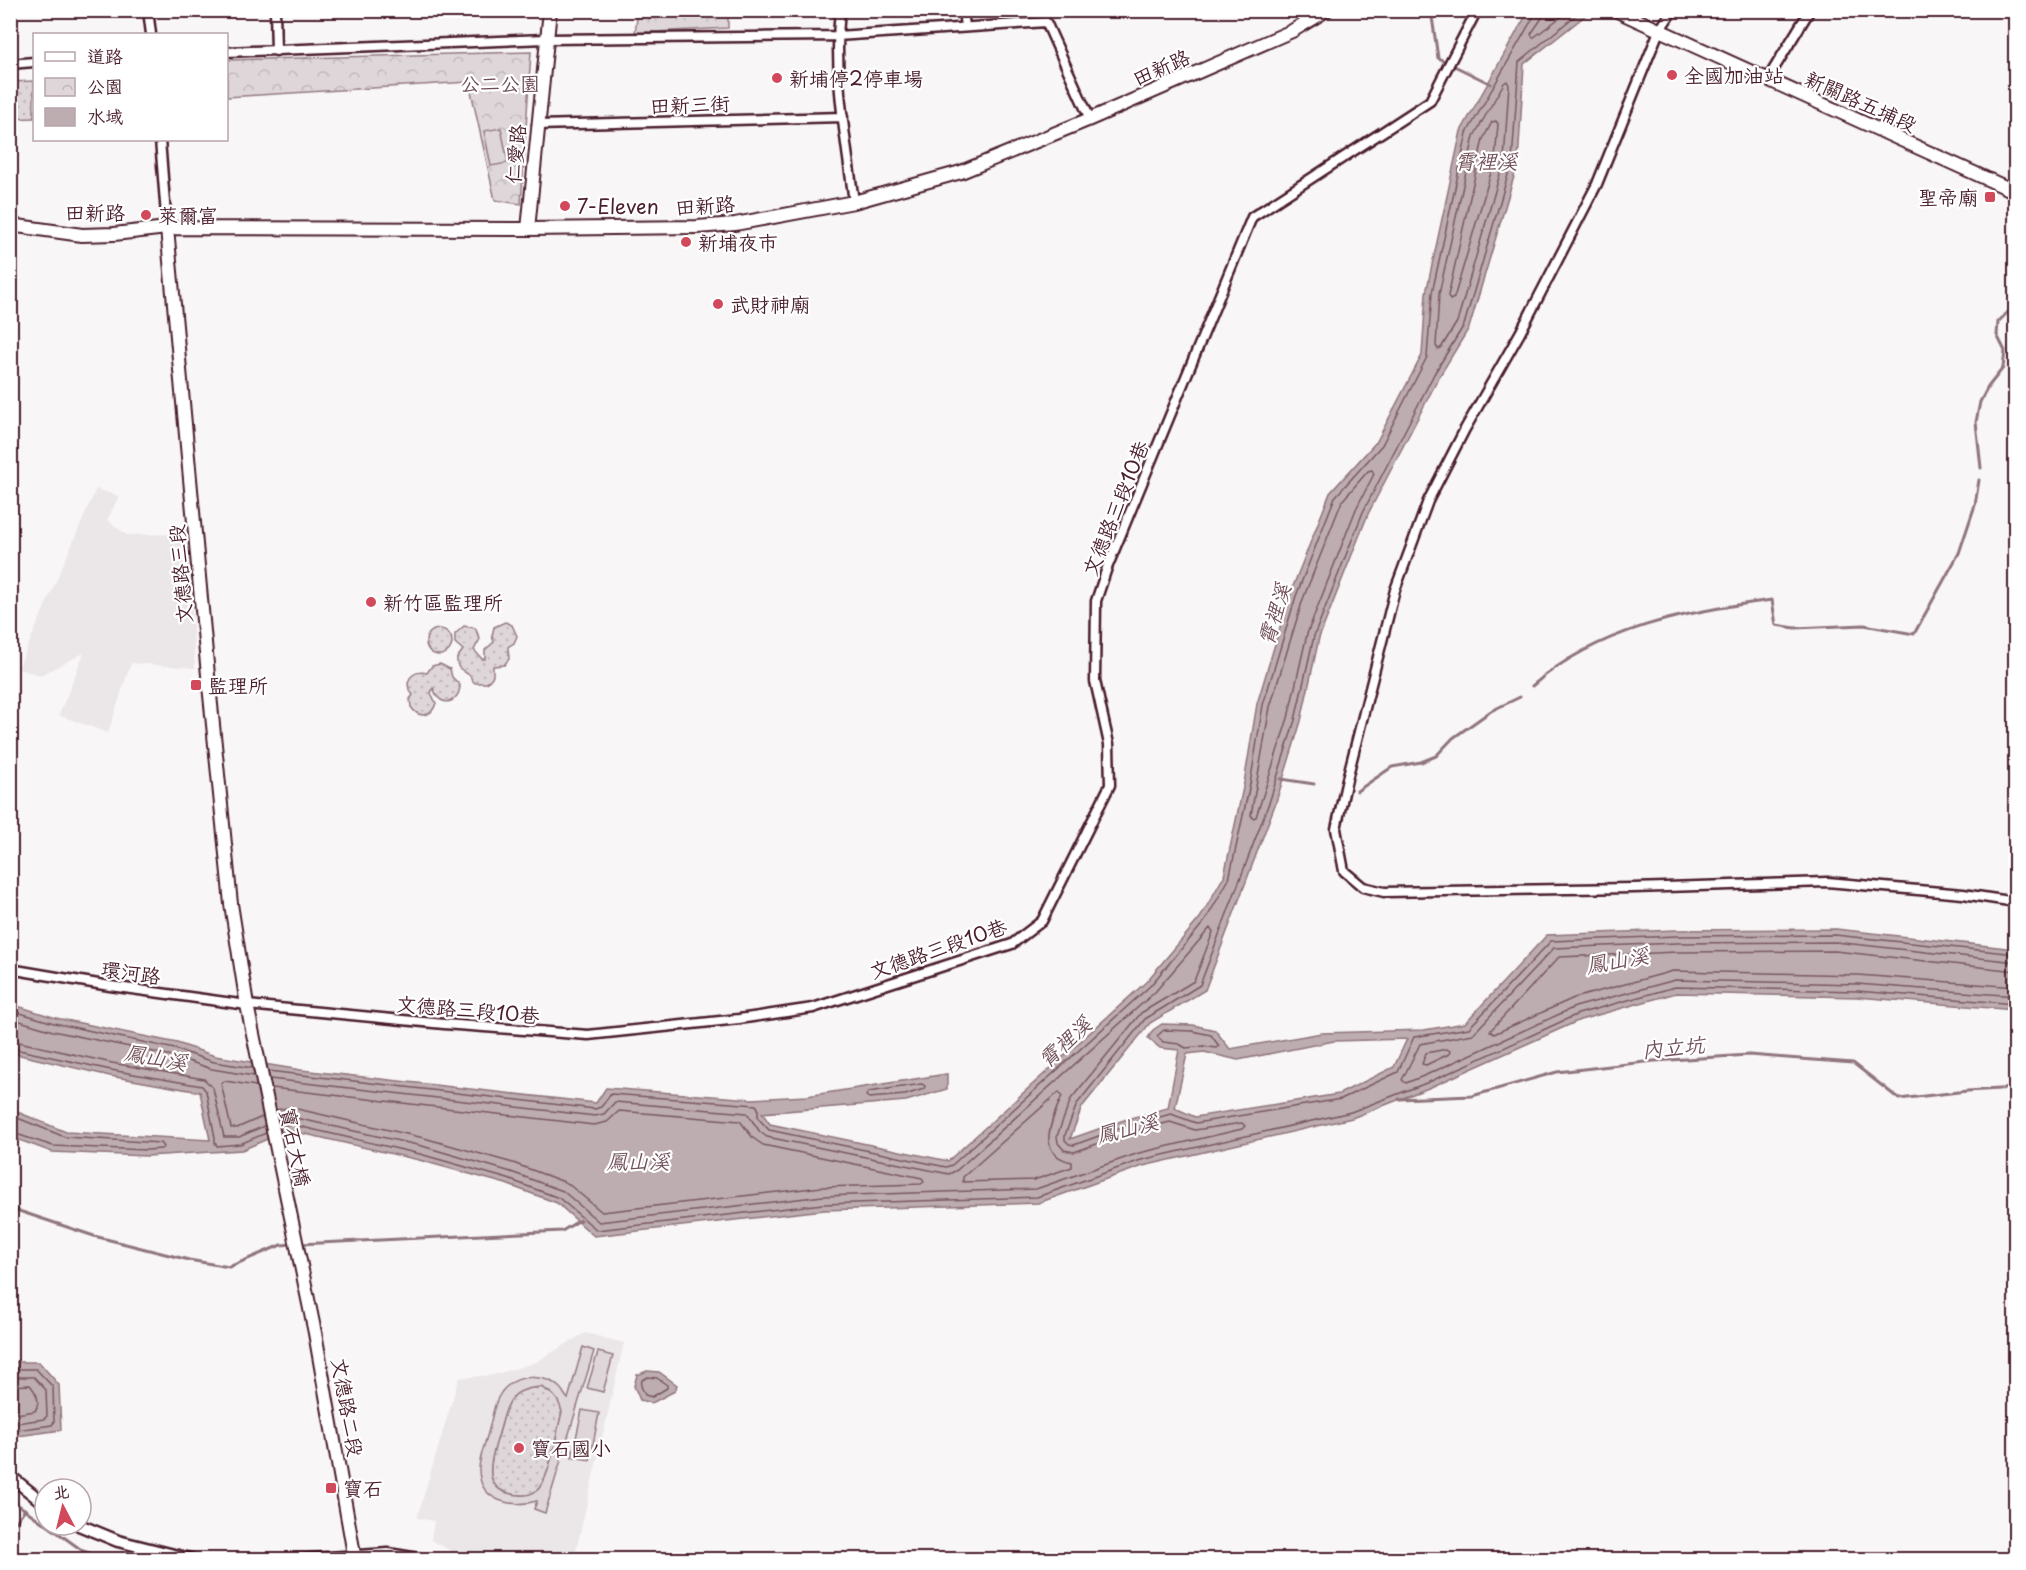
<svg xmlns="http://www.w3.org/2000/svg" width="2026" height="1570" font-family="'Playpen Sans','LXGW WenKai TC',sans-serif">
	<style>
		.built { fill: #ebe6e8 }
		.grass { fill: url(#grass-dots); stroke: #947a82; stroke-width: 1.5 }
		.park { fill: url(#park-crowns); stroke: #947a82; stroke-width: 1.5 }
		.pitch { fill: #ded6d9; stroke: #947a82; stroke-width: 1.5; fill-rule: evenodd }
		.water { fill: #bdadb0; stroke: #8f747b; stroke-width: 1.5; fill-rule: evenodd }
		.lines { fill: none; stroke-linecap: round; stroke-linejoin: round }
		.shore { stroke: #785860; stroke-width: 1.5 }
		.stream { stroke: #8f747b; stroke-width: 3 }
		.minor-casing { stroke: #4a1f2b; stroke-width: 13 }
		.tertiary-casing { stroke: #4a1f2b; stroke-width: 15 }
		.secondary-casing { stroke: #4a1f2b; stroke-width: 16 }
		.minor { stroke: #fff; stroke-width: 8 }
		.tertiary { stroke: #fff; stroke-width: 10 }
		.secondary { stroke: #fff; stroke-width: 12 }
		.poi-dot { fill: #d1495b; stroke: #fff; stroke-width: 2 }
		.labels { text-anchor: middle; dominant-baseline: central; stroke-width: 4.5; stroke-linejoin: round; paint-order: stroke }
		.street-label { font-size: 20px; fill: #4a1f2b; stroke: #fff }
		.poi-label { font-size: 20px; fill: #4a1f2b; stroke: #fff; text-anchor: start }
		.park-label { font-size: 20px; fill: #6f4d56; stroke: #fff }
		.water-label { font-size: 21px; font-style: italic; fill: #72515a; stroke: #fff }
	</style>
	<defs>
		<pattern id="grass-dots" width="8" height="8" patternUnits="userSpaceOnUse" patternTransform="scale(1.5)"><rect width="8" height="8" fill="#ded6d9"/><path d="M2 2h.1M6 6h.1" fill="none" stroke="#c0b7ba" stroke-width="1.8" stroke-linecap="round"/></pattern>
		<pattern id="park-crowns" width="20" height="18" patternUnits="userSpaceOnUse" patternTransform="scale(1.5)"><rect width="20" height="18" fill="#ded6d9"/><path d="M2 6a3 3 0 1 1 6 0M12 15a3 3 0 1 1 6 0" fill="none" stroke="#c0b7ba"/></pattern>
	</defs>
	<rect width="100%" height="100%" fill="#f8f6f7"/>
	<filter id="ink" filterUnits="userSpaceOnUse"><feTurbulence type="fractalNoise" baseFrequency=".0167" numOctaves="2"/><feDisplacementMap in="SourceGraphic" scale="12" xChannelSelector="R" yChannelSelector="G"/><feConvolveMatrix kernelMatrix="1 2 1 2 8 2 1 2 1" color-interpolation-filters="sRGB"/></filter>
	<g filter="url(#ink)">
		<path class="built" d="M96 489 119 496 107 520 127 535 188 534 195 668 131 663 108 733 59 715 84 653 41 675 18 669Z
			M585 1333 624 1343 574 1559H466L431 1540 434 1521 417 1518 459 1378 493 1375 534 1363Z"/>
		<path class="grass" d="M34 81V118L11 119V82Z
			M505 622 512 625 517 636 514 643 508 647 509 659 504 665 493 666V676L487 683H475C472 681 471 677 469 675 462 669 456 670 457 658L463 650 455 643V634L464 626 475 628 480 639 474 650 482 659H485V650L494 642 492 636 494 627Z
			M426 642a13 13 0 1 1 26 0a13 13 0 1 1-26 0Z
			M440 664 450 669 452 677 460 685C460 695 452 706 441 700 436 697 435 691 433 688L431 693 436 703C432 717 419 719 411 707L410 699 413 695C402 682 412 669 427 673L432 666Z
			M541 1387C553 1393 559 1399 562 1412 557 1431 551 1473 540 1487 536 1493 527 1496 520 1495 478 1493 491 1460 499 1433 503 1420 505 1405 515 1395 522 1389 532 1388 541 1387Z"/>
		<path class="park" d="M638 11H728V28L635 33Z
			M531 52 521 204 495 200 469 82 227 97V60Z"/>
		<path class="pitch" d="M501 128 508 163 491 166 484 131Z
			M583 1347 594 1351 545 1513 534 1509 537 1501C512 1508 479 1502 479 1469 479 1457 486 1442 489 1429 493 1415 494 1398 506 1387 520 1374 547 1374 560 1388 563 1391 565 1396 568 1399ZM541 1387C553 1393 559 1399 562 1412 557 1430 551 1473 540 1487 536 1493 527 1496 520 1495 478 1493 491 1460 499 1433 503 1420 505 1405 515 1395 522 1389 532 1388 541 1387Z
			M598 1352 613 1356 603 1392 587 1388Z
			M582 1410 599 1413 590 1460 572 1457Z"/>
		<path class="water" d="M1531 11H1591L1524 64 1518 163 1469 328 1439 377 1368 514 1319 638 1301 721 1276 802 1205 990 1150 1023 1082 1107 1070 1139 1127 1119 1168 1108 1179 1050 1160 1048 1148 1038 1153 1030 1162 1024 1193 1025 1215 1030 1230 1049 1322 1033 1424 1030 1465 1023 1547 935 1677 930 1836 929 2015 949V1010L1857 997 1676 993 1580 1020 1431 1087 1352 1118 1143 1166 1038 1203 824 1210 594 1236 557 1203 506 1184 419 1160 288 1130 242 1150 147 1156 52 1152 11 1137 10 1109 66 1132 210 1140 200 1092 110 1076 11 1053V1004L56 1018 177 1043 215 1056 301 1070 596 1103 606 1088 752 1099 807 1096 947 1074V1089L906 1101 762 1113 770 1124 948 1161 1146 982 1200 918 1224 876 1244 783 1257 704 1290 594 1330 493 1377 441 1422 355 1426 293 1461 131 1524 19ZM1407 1039 1394 1067 1339 1094 1195 1117 1175 1108 1187 1054 1204 1052 1238 1060 1334 1041Z
			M15 1362H39L59 1385 61 1430 11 1437V1364Z
			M647 1371 659 1372 677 1385 675 1391 652 1403 640 1400 634 1386 637 1375Z"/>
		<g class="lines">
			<path class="shore" d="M1543 10 1542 18 1531 34 1533 38 1570 10
				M1582 10 1519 62 1512 161 1464 325 1434 374 1363 512 1314 636 1295 720 1270 800 1200 985 1145 1019 1077 1104 1065 1135V1140L1069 1144 1074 1145 1129 1125 1171 1114 1196 1123 1341 1099 1398 1072 1414 1037 1469 1028 1551 941 1677 936 1835 935 2016 954
				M1507 81 1509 85 1504 160 1457 322 1441 348 1438 349 1436 346 1439 294 1474 136 1504 83Z
				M1496 121 1498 124 1495 159 1454 298 1450 300 1448 296 1483 139 1492 122Z
				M1372 470 1374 474 1356 509 1307 634 1288 718 1256 817 1253 818 1251 815 1270 707 1303 599 1342 501 1368 471Z
				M2016 962 1835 942 1678 943 1554 948 1473 1034 1420 1044 1402 1080 1406 1083 1426 1075 1575 1007 1675 980 1857 984 2016 996
				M2016 971 1835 951 1678 952 1559 957 1490 1031 1494 1034 1574 998 1673 971 1858 975 2016 987
				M10 1010 54 1023 175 1049 214 1062 252 1068
				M10 1018 53 1031 173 1056 212 1069 254 1076
				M1164 1030 1192 1031 1211 1035 1219 1046 1216 1048 1204 1046 1186 1048 1179 1044 1163 1042 1157 1036Z
				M10 1040 112 1063 204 1079 213 1088 224 1137H239L264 1126
				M10 1048 111 1070 202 1086 206 1091 215 1138V1143L217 1146 240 1144 266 1133
				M1447 1049 1450 1051 1449 1054 1426 1065 1422 1064 1426 1053Z
				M268 1071 595 1109 601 1107 611 1094 756 1105 758 1108V1118L769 1130 946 1167 952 1165 1150 986 1205 921 1229 879 1250 784 1263 705 1296 596 1335 497 1382 445 1427 357 1432 293 1467 133 1534 16 1535 10
				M270 1079 595 1116 604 1114 615 1102 747 1113 760 1132 767 1137 949 1174 957 1170 1155 992 1210 928 1213 932 1194 981 1141 1013 1071 1099 1057 1136 1058 1143 1064 1150 1074 1152 1131 1132 1170 1122 1195 1130 1242 1123 1245 1126 1242 1129 1139 1153 1036 1189 823 1196 599 1222 563 1191 511 1172 422 1146 291 1117 278 1119
				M922 1084 925 1086 924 1089 905 1095 869 1098 866 1096 868 1092Z
				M256 1086 225 1081 221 1083 231 1128H237L262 1117
				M272 1088 594 1125 607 1122 619 1111 740 1121 753 1138 763 1145 922 1178 924 1182 921 1184 822 1187 602 1212 567 1183 513 1163 424 1138 293 1108H286L276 1110
				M1059 1092 1062 1096C1052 1120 1034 1154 1072 1162V1167L1034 1180 963 1182V1177Z
				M10 1115 65 1137 161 1143 164 1147 161 1149 147 1150 53 1146 10 1132
				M280 1127 289 1124 420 1154 508 1179 559 1198 597 1230 823 1204 1037 1197 1141 1160 1351 1112 1429 1082 1578 1014 1675 987 1857 991 2016 1004
				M10 1369H36L53 1387 54 1422 52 1425 10 1431
				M10 1377H34L46 1390 47 1416 44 1419 10 1424
				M648 1377 657 1378 667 1385V1388L652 1397 645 1395 641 1386 642 1380Z
				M10 1386 30 1385C36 1392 41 1402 35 1411L10 1415"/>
			<path class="stream" d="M1431 10 1438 58 1491 84
				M1981 468 1976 422 1980 402 1988 387 2003 368 2005 351 1997 335 1998 322 2008 312 2016 310
				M1532 686C1598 628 1688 611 1772 600L1776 625 1795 628 1864 625 1914 634 1959 553 1975 505 1979 480
				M1281 779 1314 784
				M1357 791 1392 767 1421 762 1436 756 1453 738 1491 711 1520 697
				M1399 1099 1472 1096 1557 1072 1654 1061 1749 1055 1853 1063 1899 1099 1967 1091 2016 1088
				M10 1208 94 1236 189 1260 229 1267 281 1245 293 1244
				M299 1244 562 1231 580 1220
				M10 1499 45 1524
				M47 1525 83 1551 110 1560
				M10 1530 25 1509"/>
			<g class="minor-casing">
				<path id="minor" d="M148 10 151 34
					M275 10 276 51
					M840 10C833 74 846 140 854 202
					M963 10 965 27
					M1673 10 1659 31 1597 184 1520 333 1465 429 1428 501 1395 590 1347 779 1336 829 1344 871 1363 887 1384 892 1633 888 1827 882 1963 894 2016 902
					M226 52 546 39 837 36 1046 22 1090 119
					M10 64 34 62
					M1767 80 1810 10
					M537 125 843 117
					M160 140 167 228
					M10 969 110 986 247 1005 444 1024 588 1035 739 1019 813 1008 1012 944 1042 921 1110 785 1109 744 1095 681 1096 601 1107 568 1252 217 1430 101 1477 10"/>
			</g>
			<g class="tertiary-casing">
				<path id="tertiary" d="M10 1476 45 1504
					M79 1525 118 1541 194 1560
					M298 1560 388 1554 425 1560"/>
			</g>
			<g class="secondary-casing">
				<path id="secondary" d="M1615 10 2016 192
					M10 225 82 235 114 234 167 228 528 229 697 227 735 224 854 202 961 172 1090 119 1292 31 1327 10
					M167 228 208 675 231 904 247 1005 315 1333 355 1560
					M528 229 550 10"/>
			</g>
			<use href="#minor" class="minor"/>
			<use href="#tertiary" class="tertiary"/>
			<use href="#secondary" class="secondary"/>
		</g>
	</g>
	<g class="poi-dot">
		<circle cx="1672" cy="75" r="6"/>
		<circle cx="777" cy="78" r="6"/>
		<rect x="1984" y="191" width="12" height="12" rx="3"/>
		<circle cx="565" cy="206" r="6"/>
		<circle cx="146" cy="215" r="6"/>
		<circle cx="686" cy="242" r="6"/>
		<circle cx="718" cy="304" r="6"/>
		<circle cx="371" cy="602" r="6"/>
		<rect x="190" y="679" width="12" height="12" rx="3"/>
		<circle cx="519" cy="1448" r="6"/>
		<rect x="325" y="1482" width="12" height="12" rx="3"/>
	</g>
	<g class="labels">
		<g class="street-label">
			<text transform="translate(1161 67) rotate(-24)">田新路</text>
			<text transform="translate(1861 101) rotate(24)">新關路五埔段</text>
			<text transform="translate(690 104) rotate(-2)">田新三街</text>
			<text transform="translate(515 154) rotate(-85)">仁愛路</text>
			<text transform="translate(705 205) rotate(-4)">田新路</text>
			<text x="95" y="212">田新路</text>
			<text transform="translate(1115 508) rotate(-68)">文德路三段10巷</text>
			<text transform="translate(180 574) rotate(-95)">文德路三段</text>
			<text transform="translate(938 948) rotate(-19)">文德路三段10巷</text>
			<text transform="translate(131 972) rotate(8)">環河路</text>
			<text transform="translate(468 1009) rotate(5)">文德路三段10巷</text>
			<text transform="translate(296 1147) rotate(78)">寶石大橋</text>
			<text transform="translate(348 1407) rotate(80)">文德路二段</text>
		</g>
		<g class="poi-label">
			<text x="1684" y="75">全國加油站</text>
			<text x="789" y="78">新埔停2停車場</text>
			<text x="1978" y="197" text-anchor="end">聖帝廟</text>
			<text x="577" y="206">7-Eleven</text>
			<text x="158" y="215">萊爾富</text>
			<text x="698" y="242">新埔夜市</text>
			<text x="730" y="304">武財神廟</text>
			<text x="383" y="602">新竹區監理所</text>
			<text x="208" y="685">監理所</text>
			<text x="531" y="1448">寶石國小</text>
			<text x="343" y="1488">寶石</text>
		</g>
		<g class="park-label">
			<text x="500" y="83">公二公園</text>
		</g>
		<g class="water-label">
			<text x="1486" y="160">霄裡溪</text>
			<text transform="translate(1273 614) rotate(-73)">霄裡溪</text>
			<text transform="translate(1617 959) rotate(-10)">鳳山溪</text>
			<text transform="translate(1064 1041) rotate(-43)">霄裡溪</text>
			<text transform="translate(1673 1046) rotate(-5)">內立坑</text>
			<text transform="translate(156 1056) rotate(10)">鳳山溪</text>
			<text transform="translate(1127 1127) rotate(-14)">鳳山溪</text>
			<text x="638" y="1160">鳳山溪</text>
		</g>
	</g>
	<rect width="2026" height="1570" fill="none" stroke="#fff" stroke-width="36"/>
	<rect x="18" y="18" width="1990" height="1534" fill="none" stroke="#4a1f2b" stroke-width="2" filter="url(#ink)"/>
	<rect x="33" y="33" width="195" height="108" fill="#ffffff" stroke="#b7a5aa" stroke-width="1.5"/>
	<rect x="45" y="52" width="30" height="9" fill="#ffffff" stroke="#b7a5aa" stroke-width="1.5"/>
	<text x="87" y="63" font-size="18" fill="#4a1f2b">道路</text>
	<rect x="45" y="78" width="30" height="18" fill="url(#park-crowns)" stroke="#b7a5aa" stroke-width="1.5"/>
	<text x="87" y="93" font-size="18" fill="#4a1f2b">公園</text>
	<rect x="45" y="108" width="30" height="18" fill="#bdadb0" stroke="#b7a5aa" stroke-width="1.5"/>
	<text x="87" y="123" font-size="18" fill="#4a1f2b">水域</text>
	<g transform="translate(63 1507) rotate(353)"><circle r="28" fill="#ffffff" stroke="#b7a5aa" stroke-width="1.5"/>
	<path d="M0-4.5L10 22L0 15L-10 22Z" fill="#d1495b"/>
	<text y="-9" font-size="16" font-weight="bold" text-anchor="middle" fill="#4a1f2b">北</text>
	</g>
</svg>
